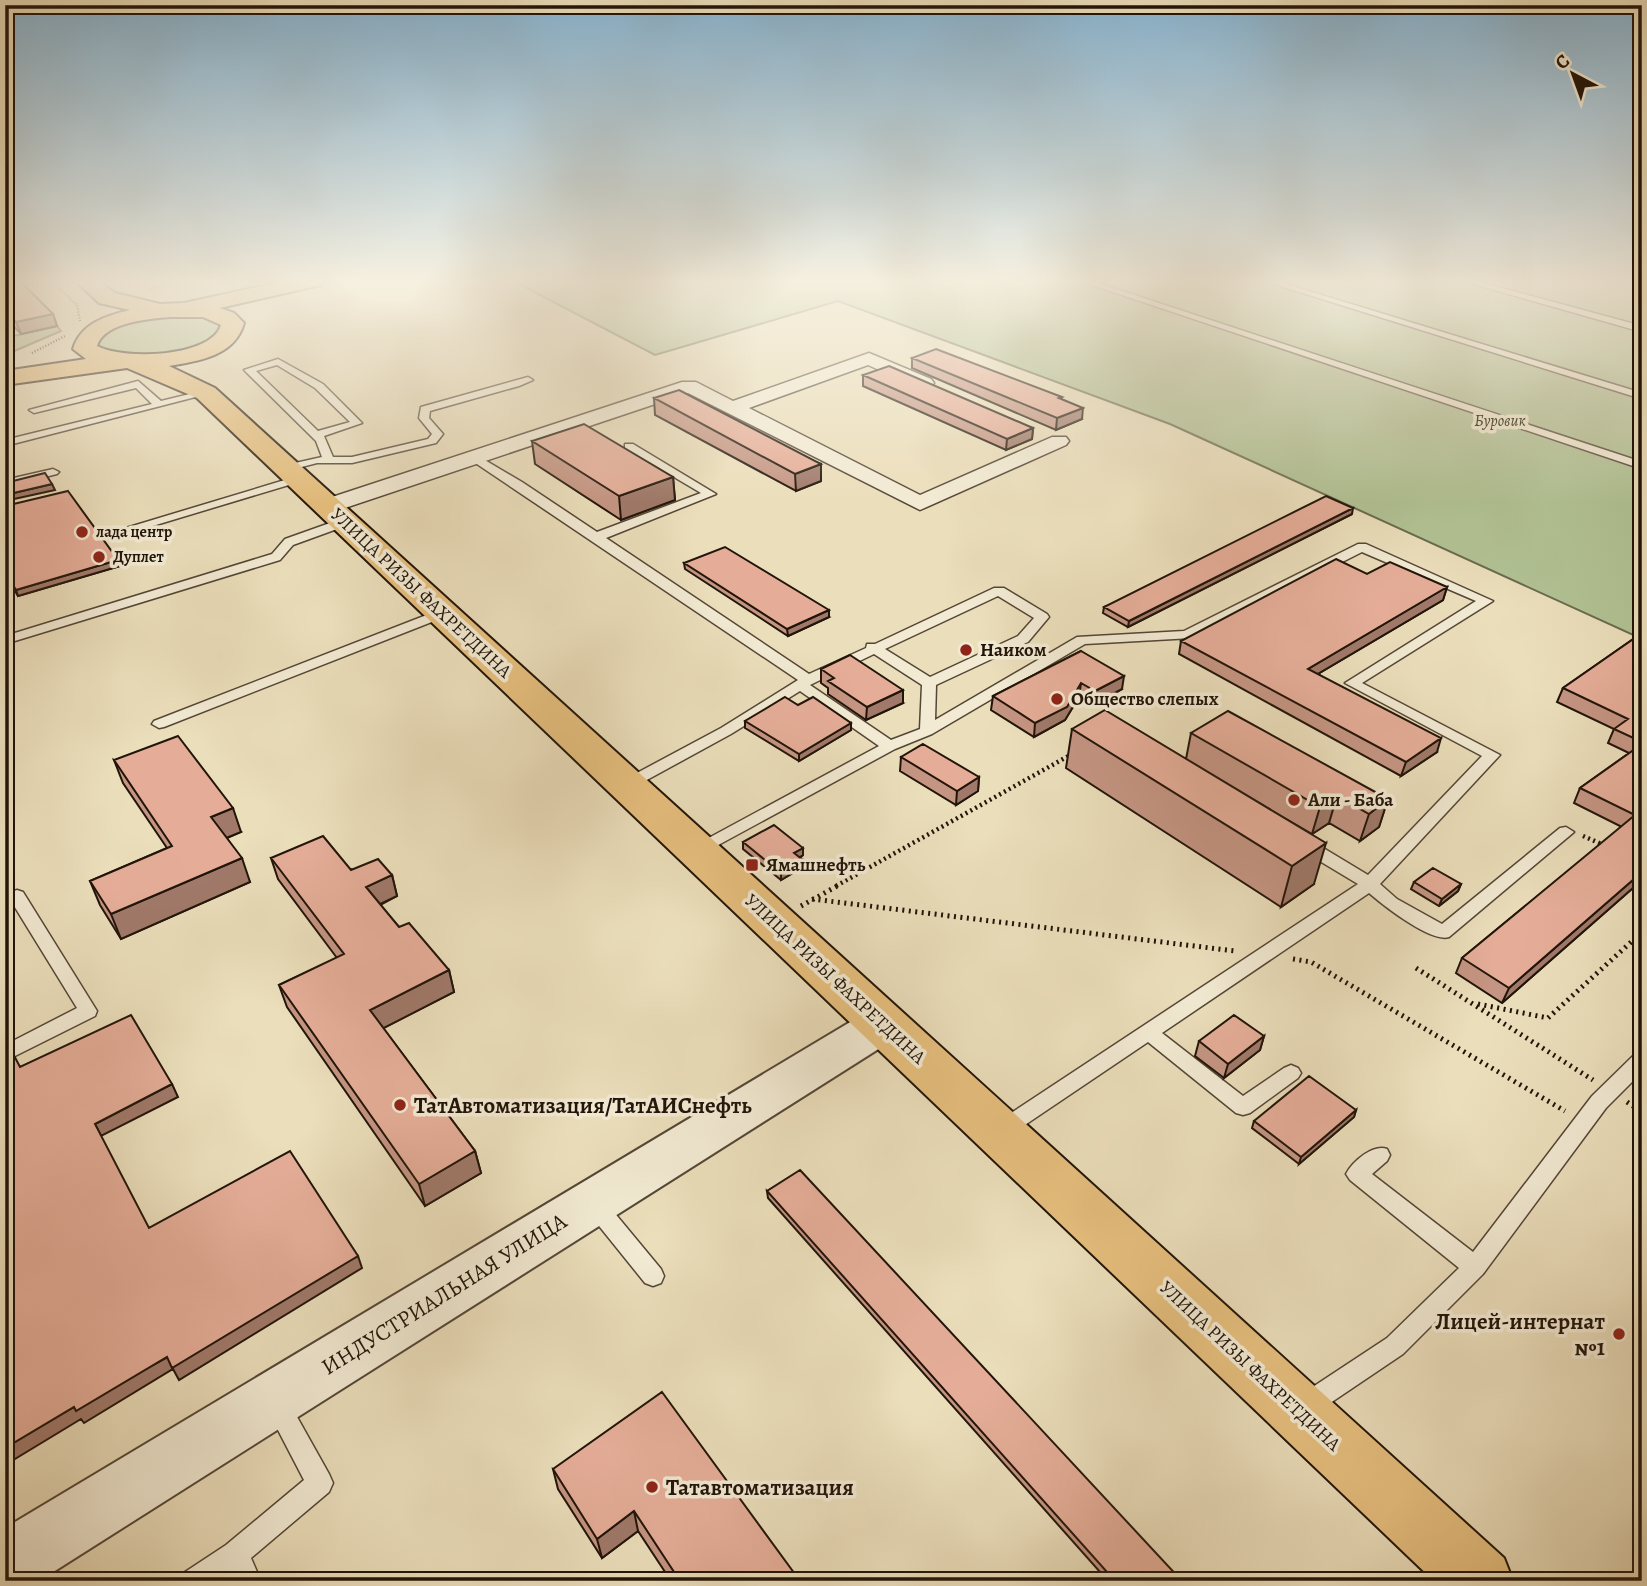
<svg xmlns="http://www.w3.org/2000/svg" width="1647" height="1586" font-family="Alegreya,serif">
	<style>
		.green { fill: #b1c294; stroke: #696b4e; stroke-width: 2 }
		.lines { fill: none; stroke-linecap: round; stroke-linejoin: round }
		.service-casing { stroke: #544636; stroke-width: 3 }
		.minor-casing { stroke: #544636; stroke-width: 3 }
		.tertiary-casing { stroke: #544636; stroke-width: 4 }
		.primary-casing { stroke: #211409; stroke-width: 4 }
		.path-far2 { stroke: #211409; stroke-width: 2.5; stroke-dasharray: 1 2; stroke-linecap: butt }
		.path-far1 { stroke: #211409; stroke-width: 4.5; stroke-dasharray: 2 3.5; stroke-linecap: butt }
		.path { stroke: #211409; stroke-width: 5; stroke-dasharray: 2 4.5; stroke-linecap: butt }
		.service { fill: #f2ead3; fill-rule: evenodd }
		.minor { fill: #f2ead3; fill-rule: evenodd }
		.tertiary { fill: #f2ead3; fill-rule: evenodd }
		.primary { fill: #e6bf7e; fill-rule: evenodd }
		.wall { fill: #c59583; stroke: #211409; stroke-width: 2 }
		.shaded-wall { fill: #a0796a; stroke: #211409; stroke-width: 2 }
		.building { fill: #e5ad98; stroke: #211409; stroke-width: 2 }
		.poi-dot { fill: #8f2418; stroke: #f2ead3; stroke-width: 2.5 }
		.labels { text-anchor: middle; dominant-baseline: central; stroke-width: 7; stroke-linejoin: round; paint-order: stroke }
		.far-park-label { font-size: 16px; font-style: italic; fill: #53513a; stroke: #f2ead3 }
		.far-poi-label { font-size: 16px; font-weight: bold; fill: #211409; stroke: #f2ead3; text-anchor: start }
		.street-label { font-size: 19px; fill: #211409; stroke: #f2ead3 }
		.poi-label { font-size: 19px; font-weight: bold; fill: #211409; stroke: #f2ead3; text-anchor: start }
		.near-poi-label { font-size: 23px; font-weight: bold; fill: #211409; stroke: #f2ead3; text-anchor: start }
		.near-street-label { font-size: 23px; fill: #211409; stroke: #f2ead3 }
	</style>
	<rect width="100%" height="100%" fill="#ebdebb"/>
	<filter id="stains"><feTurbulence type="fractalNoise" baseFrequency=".00286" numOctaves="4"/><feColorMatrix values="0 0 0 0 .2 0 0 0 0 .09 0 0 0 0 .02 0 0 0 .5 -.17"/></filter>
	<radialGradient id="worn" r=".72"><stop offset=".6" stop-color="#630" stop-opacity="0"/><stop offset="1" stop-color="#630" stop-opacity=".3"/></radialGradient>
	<path class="green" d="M513 281H1642V639L1170 424 838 301 655 355Z
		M201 314 221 324V333C176 362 148 356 98 351L94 340C114 314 171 316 201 314Z
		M57 326 61 331 5 355V338Z"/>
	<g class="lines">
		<g class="service-casing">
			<path id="service" d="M1080 281H1092L1642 462V469Z
				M1264 281H1276L1642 393V399Z
				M1463 281H1476L1642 326V332Z
				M278 359 323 384 362 423 324 436 333 457H352L428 439 432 434 419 418 421 407 528 377 533 380 519 386 430 411 429 418 443 434 436 443 352 463H317L286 471 280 468 282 466 322 457 316 441 244 370ZM277 365 315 388 350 422 318 431 256 371Z
				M138 381 161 401 206 390 211 393 5 446V440L152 404 136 388 34 413 29 410Z
				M625 444H633L716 494 606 538 809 674 866 648 867 644H875L994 588H1004L1047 614 1049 617 1028 642 936 685 935 720 1077 637 1184 631 1358 544H1366L1493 601 1362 683 1500 755 1380 884 1397 899 1442 924 1560 828 1566 827 1574 832 1449 937C1431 943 1383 905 1369 893L1162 1033 1243 1096 1284 1068 1291 1065 1298 1068 1301 1073 1298 1078 1250 1113 1243 1115 1236 1113 1148 1042 1010 1135 1003 1137 996 1135 993 1129 996 1123 1358 884 1298 848 1296 844 1298 840H1310L1368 875 1482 756 1345 683 1476 601 1362 552 1192 638 1085 644 932 734 895 749 698 856 690 851 692 847 879 746 800 691 731 734 634 787H622L620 784 622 781 721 728 798 680 468 458 478 456 522 482 597 532 701 493 625 448ZM998 596 1034 618 1018 636 930 677 885 649ZM874 654 922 685 920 729 891 740 810 685Z
				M53 469 59 472 57 474 5 487V480Z
				M298 476 302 477V481L126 534 122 535 116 531Z
				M344 518 348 519V525L293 545 280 560 5 644V636L272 554 285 539Z
				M442 609 449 613 447 616 164 727 159 728 152 724 154 721Z
				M17 890 23 892 97 1011 95 1016 5 1061V1045L77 1008 8 896 11 892Z
				M1642 1052V1072L1606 1108 1483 1274 1403 1354 1314 1414 1305 1418 1296 1414 1293 1406 1296 1398 1387 1338 1459 1268 1350 1180 1346 1174C1353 1161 1373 1144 1387 1149L1390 1155 1387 1161 1372 1174 1473 1252 1592 1096 1635 1054Z
				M595 1196 603 1199 661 1269 664 1276 661 1283 653 1286 645 1283 587 1211 584 1205 587 1199Z
				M278 1395 287 1399 329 1474 333 1483 329 1492 251 1558 261 1581H234L230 1573 218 1581H181L185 1572 226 1545 304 1480 266 1407 269 1399Z"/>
		</g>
		<g class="minor-casing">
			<path id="minor" d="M869 353 931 379 934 383 931 387H917L868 365 749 408 920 495 1052 437H1066L1069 441 1066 445 920 510 688 393 336 511H320L317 506 320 501 682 382H696L733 401Z"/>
		</g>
		<g class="tertiary-casing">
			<path id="tertiary" d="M883 1006 899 1012 906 1024 899 1036 39 1581H5V1528L867 1012Z"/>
		</g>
		<g class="primary-casing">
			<path id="primary" d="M76 281H99L115 293 160 304 184 303 285 281H324L321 285 220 308 234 313 244 323C235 356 199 361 169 366L215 388 1504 1558 1513 1581H1434L197 398 127 368 5 385V371L86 359 73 349C81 323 106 316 130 310L99 303ZM170 317H203L221 325C211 358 123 360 97 346 104 322 149 319 170 317Z"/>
		</g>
		<path class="path-far2" d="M51 281 77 305 80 321
			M150 289 176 281
			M32 353 65 336"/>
		<path class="path-far1" d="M1583 836 1604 845
			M836 886 1072 754"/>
		<path class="path" d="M812 899 1235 951
			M801 906 839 885
			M1293 959 1311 962 1565 1111
			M1416 968 1593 1080
			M1478 1004 1548 1018 1642 932
			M1627 1102 1642 1112"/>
		<use href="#service" class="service"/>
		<use href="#minor" class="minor"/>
		<use href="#tertiary" class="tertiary"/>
		<use href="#primary" class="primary"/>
	</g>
	<path class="wall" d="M5 281 53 314 57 326 21 334 5 317Z
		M912 358 1062 399 1082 419 1056 430 912 368Z
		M863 375 1033 428 1032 439 1006 450 863 386Z
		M654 398 821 464V481L796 491 655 415Z
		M532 441 673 477 675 500 621 520 535 464Z
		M5 506 120 566 18 596 5 574V569L10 568 5 561Z
		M1352 514 1128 627 1103 613 1104 607Z
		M684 563 829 617 788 636 685 569Z
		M1367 574 1447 587 1443 600 1318 674 1437 752 1401 776 1179 654 1181 641Z
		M1642 633V880L1502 1003 1456 973 1462 958 1622 827 1574 803 1580 788 1629 753 1608 743 1614 729 1557 702 1563 688Z
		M1081 651 1122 689 1093 705 1079 697 1065 720 1034 737 991 710 993 696Z
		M821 669 903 703 866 720 828 694V688L821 683Z
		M798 705 851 723V730L799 761 745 728V721Z
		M1072 729 1186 759 1191 733 1388 799 1379 827 1360 841 1329 823 1312 834 1245 795 1314 884 1281 907 1066 768Z
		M901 757 979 777 978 791 956 805 900 771Z
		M114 760 241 832 227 838 250 882 121 939 100 905 90 881 167 848 123 783Z
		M743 842 803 848V855L800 858 803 860V867L781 880 743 849Z
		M271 858 392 875 397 896 380 905 399 927 449 970 454 992 383 1028 475 1151 481 1173 425 1206 287 1007 279 985 337 958 278 879Z
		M1414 882 1461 884 1458 891 1439 906 1411 889Z
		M1264 1036 1260 1050 1224 1078 1195 1056 1199 1041Z
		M1356 1110 1354 1117 1299 1164 1252 1128 1254 1121Z
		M767 1191 1182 1581H1108L768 1198Z
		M553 1469 800 1581H671L638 1531 602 1558 558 1489Z"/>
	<path class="shaded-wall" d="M53 314 57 326 21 334 16 322Z
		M1083 408 1082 419 1056 430 1057 418Z
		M1033 428 1032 439 1006 450 1007 439Z
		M821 464V481L796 491 795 474Z
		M673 477 675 500 621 520 619 496Z
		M52 484 55 490 5 501V495Z
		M1353 508 1352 514 1128 627 1129 621Z
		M118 560 120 566 18 596 16 590Z
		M1447 587 1443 600 1304 682 1308 669Z
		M829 610V617L788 636 787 629Z
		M1124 676 1122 689 1093 705 1095 691Z
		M1081 683 1079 697 1065 720 1034 737 1035 723Z
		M903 690V703L866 720 867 707Z
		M851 723V730L799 761V754Z
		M1441 738 1437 752 1401 776 1406 762Z
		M979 777 978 791 956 805 957 791Z
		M1337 796 1329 823 1312 834 1320 807Z
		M1388 799 1379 827 1360 841 1369 814Z
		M233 808 241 832 219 841 211 817Z
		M1326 843 1314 884 1281 907 1292 866Z
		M803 848V855L795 860 794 853Z
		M242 858 250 882 121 939 111 914Z
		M803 860V867L781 880V873Z
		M1642 872V880L1502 1003 1509 988Z
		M392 875 397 896 372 908 366 887Z
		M1461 884 1458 891 1439 906 1442 899Z
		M449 970 454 992 376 1032 370 1010Z
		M1264 1036 1260 1050 1224 1078 1228 1064Z
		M172 1084 178 1097 101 1136 95 1124Z
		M1356 1110 1354 1117 1299 1164 1301 1157Z
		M475 1151 481 1173 425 1206 419 1184Z
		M358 1256 362 1268 179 1380 173 1369 84 1423 81 1419 5 1465V1448L74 1407Z
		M634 1511 638 1531 602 1558 597 1539Z"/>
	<path class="building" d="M5 281H20L53 314 16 322 5 310Z
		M936 349 1062 397 1059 398 1083 408 1057 418 912 358Z
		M889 366 1033 428 1007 439 863 375Z
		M679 390 821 464 795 474 654 398Z
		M584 424 673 477 619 496 532 441Z
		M45 473 52 484 5 495V483Z
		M68 491 118 560 16 590 5 572V569L11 568 5 559V506Z
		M1326 496 1353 508 1129 621 1104 607Z
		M725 547 829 610 787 629 684 563Z
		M1336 559 1367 574 1390 562 1447 587 1308 669 1441 738 1406 762 1181 641Z
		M1642 633V742L1614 729 1628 719 1563 688Z
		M1081 651 1124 676 1095 691 1081 683 1067 707 1035 723 993 696Z
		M850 655 903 690 867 707 828 681 834 678 821 669Z
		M785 697 798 705 813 697 851 723 799 754 745 721Z
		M1105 710 1326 843 1292 866 1072 729Z
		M1228 711 1388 799 1369 814 1337 796 1320 807 1191 733Z
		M178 736 233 808 211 817 242 858 111 914 90 881 172 846 114 760Z
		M923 744 979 777 957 791 901 757Z
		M1642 744V872L1509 988 1462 958 1635 815 1580 788Z
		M774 825 803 848 794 853 803 860 781 873 743 842Z
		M323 836 351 870 378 859 392 875 366 887 399 927 409 923 449 970 370 1010 475 1151 419 1184 279 985 344 954 271 858Z
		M1433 868 1461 884 1442 899 1414 882Z
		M131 1015 172 1084 95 1124 149 1228 290 1151 358 1256 172 1368 167 1357 76 1411 74 1407 5 1448V1047L9 1046 20 1067Z
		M1234 1015 1264 1036 1228 1064 1199 1041Z
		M1309 1076 1356 1110 1301 1157 1254 1121Z
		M800 1170 1182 1581H1115L767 1191Z
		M662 1392 800 1581H680L634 1511 597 1539 553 1469Z"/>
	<linearGradient id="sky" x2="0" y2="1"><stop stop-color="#89b7d5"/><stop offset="0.56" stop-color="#f6f0e0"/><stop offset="1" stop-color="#f6f0e0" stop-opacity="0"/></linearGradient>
	<rect width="1647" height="503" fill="url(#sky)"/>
	<g class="poi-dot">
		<circle cx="82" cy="532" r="7"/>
		<circle cx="99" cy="557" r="7"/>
		<circle cx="966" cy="650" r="7"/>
		<circle cx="1057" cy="699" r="7"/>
		<circle cx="1294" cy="800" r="7"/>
		<rect x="745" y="858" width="14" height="14" rx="3.5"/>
		<circle cx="400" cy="1105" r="7"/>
		<circle cx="1619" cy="1334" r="7"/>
		<circle cx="652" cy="1487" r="7"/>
	</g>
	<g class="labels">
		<g class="far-park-label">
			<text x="1500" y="421">Буровик</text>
		</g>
		<g class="far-poi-label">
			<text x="96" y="532">лада центр</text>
			<text x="113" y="557">Дуплет</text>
		</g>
		<g class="street-label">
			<text transform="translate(421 593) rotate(43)">УЛИЦА РИЗЫ ФАХРЕТДИНА</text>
			<text transform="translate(835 979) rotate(43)">УЛИЦА РИЗЫ ФАХРЕТДИНА</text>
			<text transform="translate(1250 1366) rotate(43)">УЛИЦА РИЗЫ ФАХРЕТДИНА</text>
		</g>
		<g class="poi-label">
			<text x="980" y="650">Наиком</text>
			<text x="1071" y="699">Общество слепых</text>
			<text x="1308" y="800">Али - Баба</text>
			<text x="766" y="865">Ямашнефть</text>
		</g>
		<g class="near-poi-label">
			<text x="414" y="1105">ТатАвтоматизация/ТатАИСнефть</text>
			<text x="1605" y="1321" text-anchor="end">Лицей-интернат<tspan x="1605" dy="26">№1</tspan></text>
			<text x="666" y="1487">Татавтоматизация</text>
		</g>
		<g class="near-street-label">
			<text transform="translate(444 1294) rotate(-32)">ИНДУСТРИАЛЬНАЯ УЛИЦА</text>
		</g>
	</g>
	<rect width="1647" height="1586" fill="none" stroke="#ebdebb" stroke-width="28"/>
	<rect x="7" y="7" width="1633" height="1572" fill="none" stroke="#211409" stroke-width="3.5"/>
	<rect x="14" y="14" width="1619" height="1558" fill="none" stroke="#211409" stroke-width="2"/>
	<g transform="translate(1573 74) rotate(319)" stroke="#f2ead3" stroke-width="5" paint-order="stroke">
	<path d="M0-5L12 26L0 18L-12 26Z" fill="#211409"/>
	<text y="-10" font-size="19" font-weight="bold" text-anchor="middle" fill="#211409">С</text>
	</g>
	<rect width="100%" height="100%" filter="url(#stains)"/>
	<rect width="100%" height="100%" fill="url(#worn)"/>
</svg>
